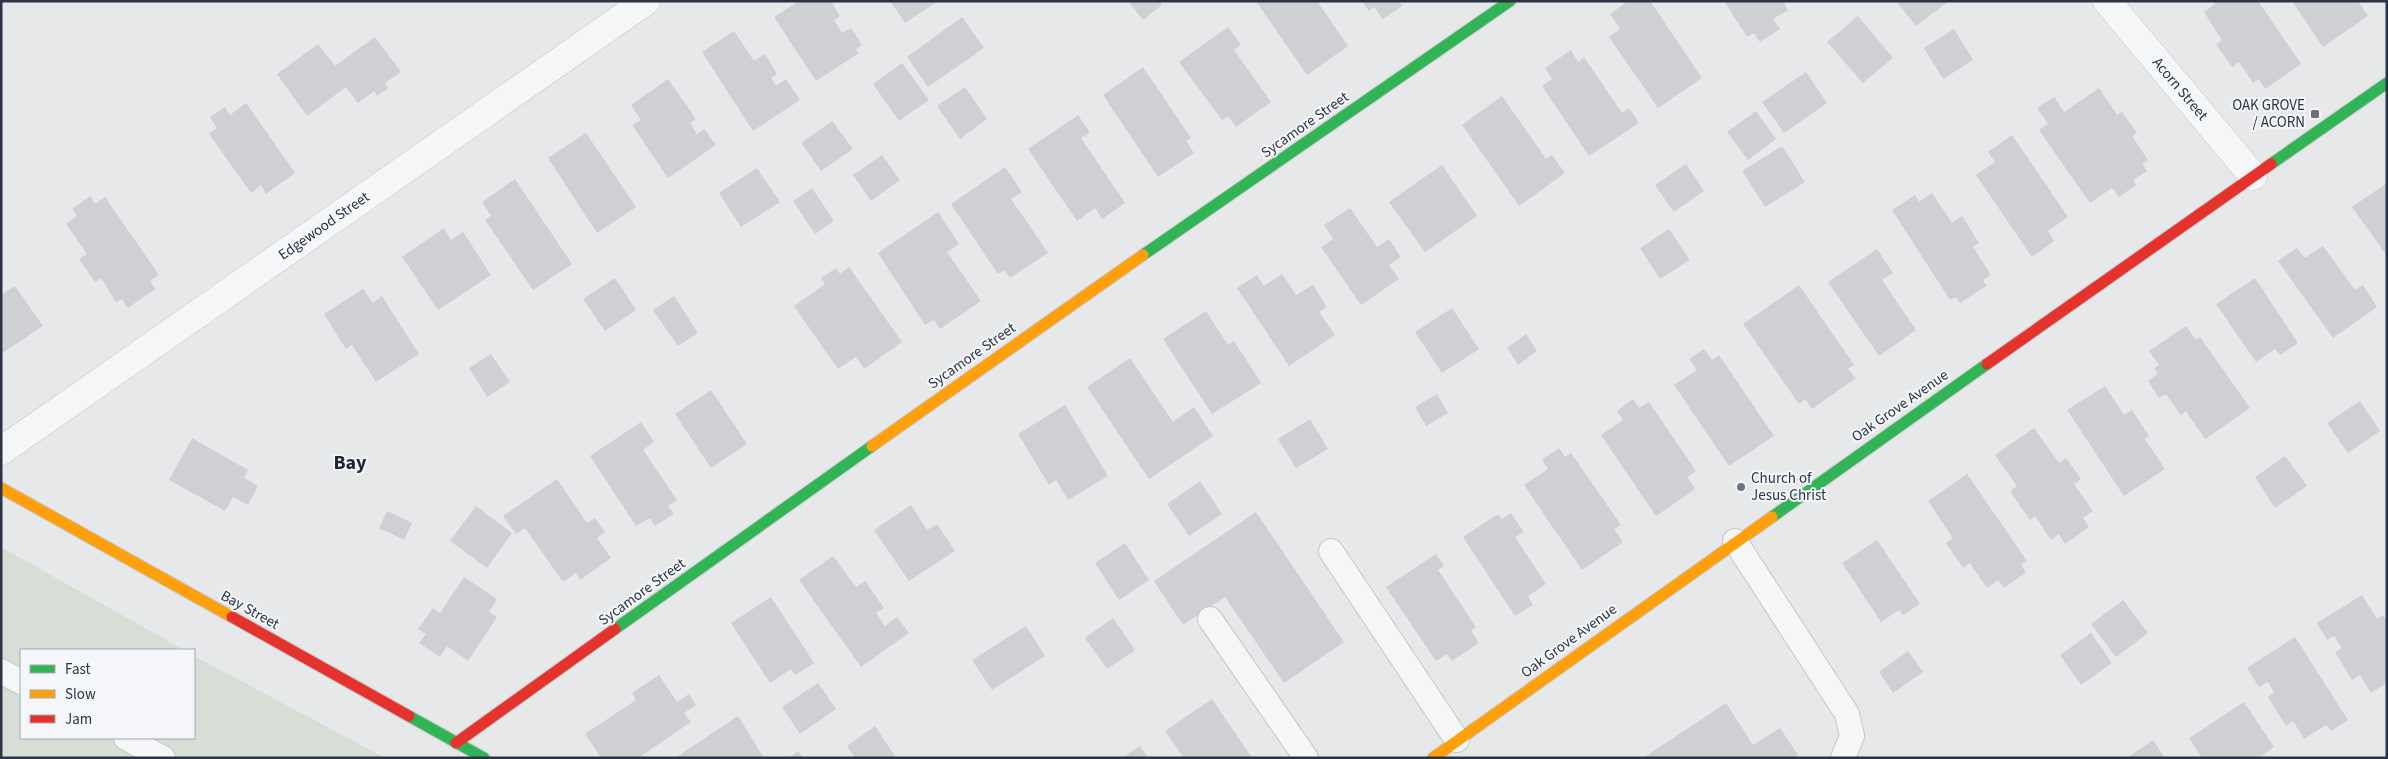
<svg xmlns="http://www.w3.org/2000/svg" width="2388" height="759" font-family="'Source Sans 3',sans-serif">
	<style>
		.green { fill: #d6ded6 }
		.building { fill: #ced0d3 }
		.lines { fill: none; stroke-linecap: round; stroke-linejoin: round }
		.lane-casing { stroke: #c4c6c8; stroke-width: 26 }
		.street-casing { stroke: #c4c6c8; stroke-width: 29 }
		.fast-casing { stroke: #c4c6c8; stroke-width: 13 }
		.slow-casing { stroke: #c4c6c8; stroke-width: 13 }
		.jam-casing { stroke: #c4c6c8; stroke-width: 13 }
		.lane { stroke: #f5f6f7; stroke-width: 24 }
		.street { stroke: #f5f6f7; stroke-width: 28 }
		.fast { stroke: #30b455; stroke-width: 11 }
		.slow { stroke: #ff9f0a; stroke-width: 11 }
		.jam { stroke: #e5322d; stroke-width: 11 }
		.poi-dot { fill: #6c737f; stroke: #f4f6f9; stroke-width: 2 }
		.labels { text-anchor: middle; dominant-baseline: central; stroke-width: 4; stroke-linejoin: round; paint-order: stroke }
		.street-label { font-size: 15px; fill: #2b3445; stroke: #f4f6f9 }
		.poi-label { font-size: 15px; fill: #2b3445; stroke: #f4f6f9; text-anchor: end }
		.district-label { font-size: 20px; font-weight: bold; fill: #1d2536; stroke: #f4f6f9 }
	</style>
	<rect width="100%" height="100%" fill="#e6e8ea"/>
	<path class="green" d="M1 547 184 650H21V738H194V656L385 758H1Z"/>
	<path class="building" d="M799 1H831L840 16 834 20 842 33 851 28 862 45 856 49 859 53 816 81 774 17Z
		M890 1H938L905 23Z
		M1128 1H1159L1162 5 1143 20Z
		M1256 1H1317L1348 46 1307 75Z
		M1362 1H1399L1402 6 1383 19 1374 7 1369 11Z
		M1628 1H1650L1702 78 1658 108 1609 37 1620 29 1610 14Z
		M1724 1H1783L1788 10 1773 19 1780 29 1760 42 1754 33 1747 37Z
		M1896 1H1949L1916 26Z
		M2213 1H2258L2301 64 2265 89 2259 79 2253 83 2239 62 2232 67 2216 44 2222 40 2204 12 2215 4Z
		M2292 1H2358L2368 16 2323 47Z
		M1858 16 1893 58 1863 83 1827 42Z
		M962 17 984 48 928 87 907 57Z
		M1228 27 1241 45 1234 50 1271 102 1236 127 1228 116 1222 120 1179 62Z
		M1954 29 1973 60 1943 79 1924 48Z
		M734 31 754 61 765 54 777 74 771 78 776 86 786 79 800 100 753 131 702 52Z
		M375 37 401 72 385 83 388 88 377 96 374 91 358 103 346 87 307 116 277 74 318 44 335 66Z
		M1571 50 1578 62 1584 57 1622 113 1629 108 1639 123 1589 156 1542 86 1552 79 1545 68Z
		M902 63 929 100 899 121 873 84Z
		M1143 67 1191 138 1186 141 1194 153 1158 177 1103 95Z
		M1806 72 1827 103 1784 133 1762 102Z
		M668 79 696 119 690 123 697 134 704 129 716 145 668 178 632 125 641 120 631 105Z
		M965 87 987 119 960 139 937 106Z
		M2099 88 2117 115 2122 112 2137 133 2132 136 2148 160 2142 164 2147 171 2133 180 2136 185 2119 197 2112 188 2090 203 2039 130 2048 124 2037 108 2054 97 2064 112Z
		M1502 96 1546 159 1552 155 1565 173 1519 206 1462 125Z
		M246 103 295 173 266 194 261 185 251 193 209 134 217 128 210 117 225 107 230 115Z
		M1756 111 1776 139 1748 160 1727 132Z
		M1078 115 1090 133 1081 138 1125 203 1102 219 1095 208 1077 221 1028 149Z
		M832 121 853 149 821 171 801 143Z
		M586 133 636 207 597 233 548 158Z
		M2012 135 2068 217 2048 231 2054 241 2032 257 1976 175 1995 162 1988 152Z
		M1782 146 1805 182 1765 207 1742 171Z
		M882 155 900 180 871 201 853 175Z
		M1686 164 1704 191 1674 212 1655 185Z
		M1442 165 1477 216 1425 252 1389 202Z
		M1005 167 1022 192 1011 199 1048 253 1010 278 1005 270 998 274 951 204Z
		M757 168 780 202 741 227 719 193Z
		M515 179 572 264 533 290 485 220 491 216 482 202Z
		M2387 183V256L2352 207Z
		M812 188 834 221 815 234 793 201Z
		M1932 193 1952 223 1962 216 1979 243 1973 247 1991 275 1983 280 1986 286 1960 303 1956 297 1950 300 1892 210 1915 195 1919 202Z
		M90 196 95 204 105 197 159 275 150 281 155 289 128 308 122 299 116 302 101 278 95 282 79 259 87 254 66 224 77 216 72 209Z
		M1350 208 1377 247 1389 239 1401 257 1389 265 1399 279 1361 305 1321 247 1333 239 1324 225Z
		M938 212 959 244 947 252 981 301 940 329 934 320 925 325 878 253Z
		M444 228 451 240 463 232 491 275 438 310 402 257Z
		M1669 229 1690 260 1660 279 1640 248Z
		M2323 246 2355 290 2363 285 2377 307 2333 338 2278 261 2297 248 2305 258Z
		M1877 249 1893 273 1882 280 1916 330 1879 356 1828 282Z
		M849 267 902 342 864 369 856 357 838 369 794 306 825 284 821 278 836 268 840 274Z
		M1282 274 1296 295 1313 285 1327 307 1319 312 1335 335 1289 366 1237 288 1257 275 1264 286Z
		M615 278 636 310 605 331 583 299Z
		M2255 278 2298 343 2280 355 2275 349 2256 362 2216 304Z
		M1799 285 1854 365 1848 369 1856 378 1812 409 1805 399 1799 404 1743 324Z
		M15 286 43 326 1 354V295Z
		M363 289 373 303 382 296 419 354 376 382 352 345 346 349 324 314Z
		M674 296 698 333 678 346 653 310Z
		M1452 308 1479 349 1442 373 1415 332Z
		M1206 311 1228 345 1234 341 1261 383 1212 414 1163 339Z
		M2186 326 2196 340 2200 337 2250 408 2205 439 2186 411 2181 415 2166 394 2159 398 2148 381 2158 374 2154 368 2159 365 2149 351Z
		M1526 334 1537 351 1518 365 1507 348Z
		M1704 349 1712 360 1719 355 1774 436 1729 466 1674 385 1697 370 1689 359Z
		M491 354 510 382 487 397 469 368Z
		M1130 358 1173 422 1194 407 1213 436 1149 479 1087 387Z
		M2105 386 2124 415 2132 410 2149 436 2145 439 2165 469 2124 496 2067 410Z
		M711 390 747 444 711 468 675 414Z
		M1437 394 1448 413 1426 426 1415 407Z
		M1633 399 1639 408 1649 402 1696 471 1687 477 1695 489 1656 516 1601 435 1623 420 1617 411Z
		M2360 401 2380 431 2348 453 2327 423Z
		M1065 405 1108 476 1068 500 1056 480 1049 485 1018 434Z
		M1310 419 1328 449 1296 468 1278 439Z
		M641 422 654 442 643 450 677 500 668 506 674 514 655 526 650 518 636 526 590 456Z
		M2034 428 2059 463 2066 458 2081 479 2074 484 2093 511 2083 518 2089 527 2065 544 2059 534 2051 540 2035 516 2030 520 2010 491 2017 486 1995 455Z
		M192 438 248 470 244 478 258 486 248 505 233 497 225 511 169 480Z
		M1559 448 1565 457 1571 453 1621 525 1614 529 1623 542 1582 570 1524 485 1548 469 1542 460Z
		M2285 456 2307 486 2275 508 2255 477Z
		M1967 474 2027 561 2021 564 2026 572 2004 588 1998 580 1987 588 1970 563 1963 568 1946 543 1953 538 1928 501Z
		M557 479 587 523 595 518 605 532 597 538 611 558 580 580 576 573 563 582 525 528 516 534 503 516Z
		M1200 481 1222 514 1189 536 1167 504Z
		M911 505 927 530 937 524 955 551 909 581 874 530Z
		M476 506 512 533 487 568 450 541Z
		M387 511 412 523 404 540 379 528Z
		M1256 512 1344 642 1284 683 1225 597 1183 625 1154 581Z
		M1511 513 1524 532 1515 537 1546 584 1528 596 1533 605 1515 616 1463 537 1498 514 1502 519Z
		M1877 540 1920 604 1903 615 1899 610 1881 622 1842 563Z
		M1125 543 1149 580 1119 600 1095 563Z
		M1436 554 1444 566 1438 570 1476 627 1471 631 1479 643 1452 661 1447 654 1436 661 1386 587Z
		M833 556 856 587 865 581 884 608 876 613 885 626 897 617 909 633 861 667 799 580Z
		M464 577 497 599 489 612 497 617 468 661 447 646 440 657 419 643 426 634 418 629 433 608 440 613Z
		M2362 595 2377 619 2383 615 2387 621V683L2371 693 2360 675 2352 680 2335 652 2342 648 2334 636 2327 640 2317 623Z
		M771 597 814 663 795 675 791 669 770 683 731 623Z
		M2123 600 2148 633 2116 657 2091 624Z
		M1113 618 1135 650 1107 669 1085 638Z
		M1026 626 1045 656 992 690 972 660Z
		M2091 633 2112 663 2081 685 2060 655Z
		M2295 637 2348 720 2331 731 2326 725 2304 739 2293 721 2286 726 2268 697 2274 692 2268 682 2259 687 2247 668Z
		M1908 651 1923 672 1893 693 1879 672Z
		M659 675 677 702 689 694 696 705 684 713 691 722 638 758H601L585 734 636 700 632 693Z
		M818 683 836 709 800 734 782 707Z
		M1212 699 1252 758H1184L1165 731Z
		M2244 702 2274 747 2258 758H2202L2189 738Z
		M1726 703 1753 745 1780 728 1798 755 1793 758H1643Z
		M738 716 764 758H675Z
		M875 726 896 758H855L847 746Z
		M2153 740 2165 758H2127Z
		M1140 746 1148 758H1122Z
		M798 751 803 758H789Z"/>
	<g class="lines">
		<g class="lane-casing">
			<path id="lane" d="M1735 541 1847 714 1852 736 1843 758
				M1331 551 1457 740
				M1210 619 1306 758
				M1 671 21 682
				M126 738 163 758"/>
		</g>
		<g class="street-casing">
			<path id="street" d="M2107 1 2253 176
				M1 451 646 1"/>
		</g>
		<g class="fast-casing">
			<path id="fast" d="M2271 164 2387 83
				M1143 255 1510 1
				M1772 517 1987 364
				M615 629 872 446
				M409 716 484 758"/>
		</g>
		<g class="slow-casing">
			<path id="slow" d="M872 446 1143 255
				M1 488 232 617
				M1433 758 1772 517"/>
		</g>
		<g class="jam-casing">
			<path id="jam" d="M1987 364 2271 164
				M232 617 409 716
				M456 743 615 629"/>
		</g>
		<use href="#lane" class="lane"/>
		<use href="#street" class="street"/>
		<use href="#fast" class="fast"/>
		<use href="#slow" class="slow"/>
		<use href="#jam" class="jam"/>
	</g>
	<g class="poi-dot">
		<rect x="2310" y="109" width="10" height="10" rx="2.5"/>
		<circle cx="1741" cy="487" r="5"/>
	</g>
	<g class="labels">
		<g class="street-label">
			<text transform="translate(2180 89) rotate(50)">Acorn Street</text>
			<text transform="translate(1305 125) rotate(-35)">Sycamore Street</text>
			<text transform="translate(324 226) rotate(-35)">Edgewood Street</text>
			<text transform="translate(972 356) rotate(-35)">Sycamore Street</text>
			<text transform="translate(1900 406) rotate(-35)">Oak Grove Avenue</text>
			<text transform="translate(642 592) rotate(-36)">Sycamore Street</text>
			<text transform="translate(250 610) rotate(29)">Bay Street</text>
			<text transform="translate(1569 641) rotate(-36)">Oak Grove Avenue</text>
		</g>
		<g class="poi-label">
			<text x="2305" y="105">OAK GROVE<tspan x="2305" dy="17">/ ACORN</tspan></text>
			<text x="1751" y="478" text-anchor="start">Church of<tspan x="1751" dy="17">Jesus Christ</tspan></text>
		</g>
		<g class="district-label">
			<text x="350" y="463">Bay</text>
		</g>
	</g>
	<rect width="2388" height="759" fill="none" stroke="#2b3445" stroke-width="5"/>
	<rect x="20" y="649" width="175" height="90" fill="#f4f6f9" stroke="#a4a8b1"/>
	<rect x="30" y="665" width="25" height="8" fill="#30b455" stroke="#a4a8b1"/>
	<text x="65" y="674" font-size="15" fill="#2b3445">Fast</text>
	<rect x="30" y="690" width="25" height="8" fill="#ff9f0a" stroke="#a4a8b1"/>
	<text x="65" y="699" font-size="15" fill="#2b3445">Slow</text>
	<rect x="30" y="715" width="25" height="8" fill="#e5322d" stroke="#a4a8b1"/>
	<text x="65" y="724" font-size="15" fill="#2b3445">Jam</text>
</svg>
